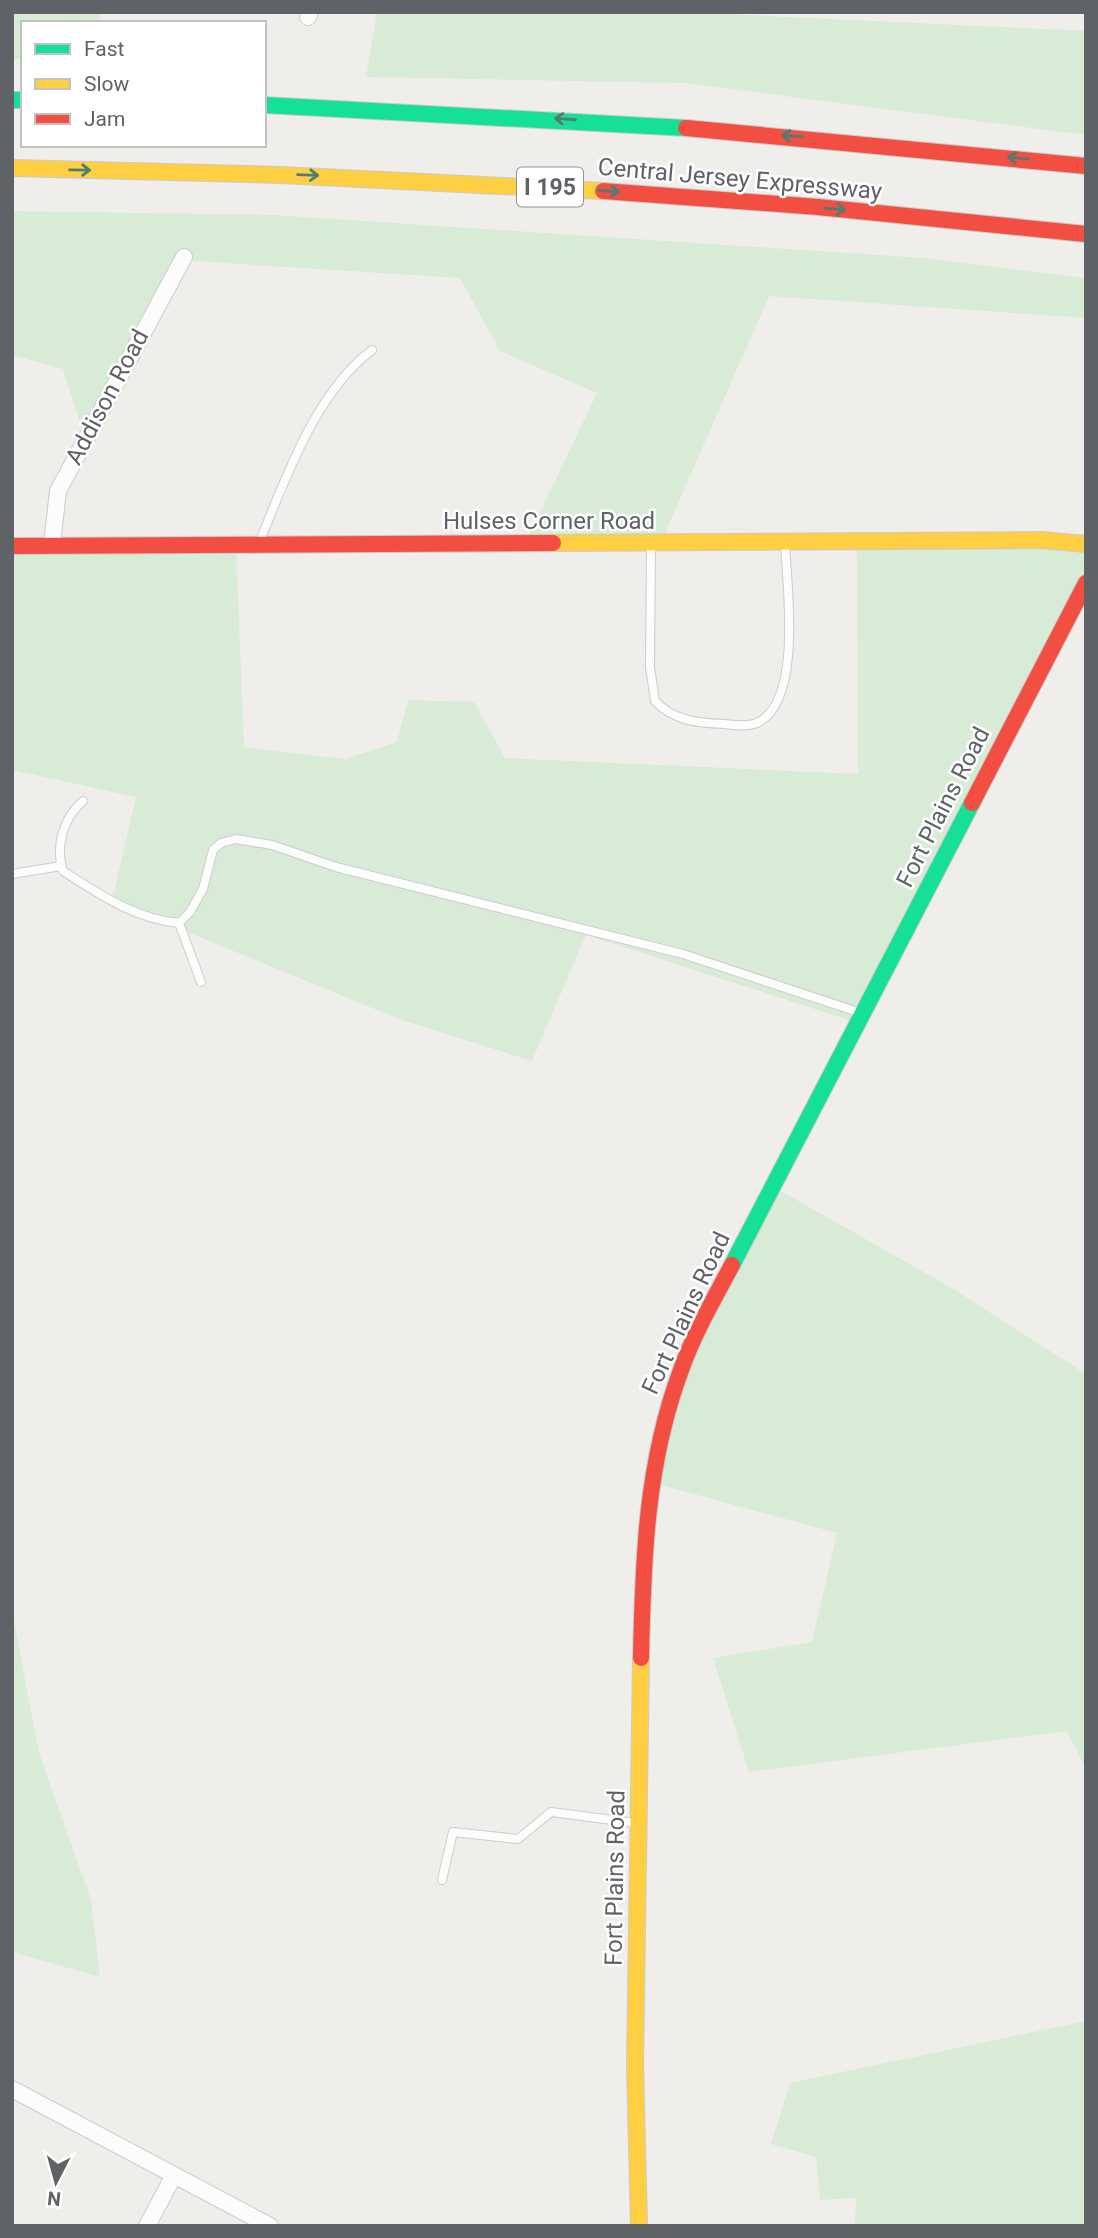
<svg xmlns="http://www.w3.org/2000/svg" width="1098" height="2238" font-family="Roboto,sans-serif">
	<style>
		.green { fill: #d8ebd6 }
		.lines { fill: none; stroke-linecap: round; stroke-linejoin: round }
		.lane-casing { stroke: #cbcccc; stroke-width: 10 }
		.street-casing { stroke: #cbcccc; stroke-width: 18 }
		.fast-casing { stroke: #cacacb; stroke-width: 18 }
		.slow-casing { stroke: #cacacb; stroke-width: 18 }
		.jam-casing { stroke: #cacacb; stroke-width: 18 }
		.lane { stroke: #fdfcfc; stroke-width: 8 }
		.street { stroke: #fdfcfc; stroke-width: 16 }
		.fast { stroke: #16e098; stroke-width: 16 }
		.slow { stroke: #ffcf43; stroke-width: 16 }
		.jam { stroke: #f24e42; stroke-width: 16 }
		.oneway { stroke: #507c72 }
		.labels { text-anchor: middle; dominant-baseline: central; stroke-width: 5; stroke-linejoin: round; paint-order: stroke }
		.shield { fill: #fff; stroke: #8f9295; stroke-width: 2 }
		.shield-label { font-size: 23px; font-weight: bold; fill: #5f6368 }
		.street-label { font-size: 24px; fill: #5f6368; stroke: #fff }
	</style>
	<rect width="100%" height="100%" fill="#efeeea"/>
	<path class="green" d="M12 12H102L97 23H23V59H12Z
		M377 12H683L1086 31V135L685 83 366 77Z
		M12 211 274 215 923 258 1086 278V318L769 296 661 542 525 544 597 393 500 351 460 278 177 260 84 436 63 369 12 355Z
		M1086 534V586L855 1022 586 935 532 1061 399 1019 112 901 136 797 12 770V548L236 546 244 747 345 759 397 742 408 700 474 702 505 758 858 774 857 537Z
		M772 1186 950 1287 1086 1374V1769L1067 1731 749 1772 713 1658 812 1642 837 1533 646 1481 726 1270Z
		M12 1611 39 1753 91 1900 100 1977 12 1952Z
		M1086 2021V2226H855L856 2198 820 2200 816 2157 771 2144 790 2083Z"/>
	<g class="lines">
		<g class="lane-casing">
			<path id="lane" d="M259 543C286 478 315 393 372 350
				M651 543 650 667 655 701C674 721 698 723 724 724 735 725 747 727 757 723 803 702 787 586 785 544
				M83 801C63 818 55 847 63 871 99 894 135 919 179 923L190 912 203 889 213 850 221 843 236 839 272 845 336 867 683 954 861 1013
				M12 874 61 866
				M179 923 201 982
				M442 1880 453 1832 518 1839 551 1812 636 1823"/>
		</g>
		<g class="street-casing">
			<path id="street" d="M308 17 310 12
				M52 544 58 491 184 257
				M12 2089 270 2226
				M147 2226 174 2175"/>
		</g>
		<g class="fast-casing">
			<path id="fast" d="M12 100H23
				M264 105 686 128
				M732 1265 972 803"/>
		</g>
		<g class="slow-casing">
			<path id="slow" d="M12 168 281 175 603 191
				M553 543 1042 540 1086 544
				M639 2226 635 2065 641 1658"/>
		</g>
		<g class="jam-casing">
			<path id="jam" d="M686 128 1086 166
				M603 191 818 207 1086 234
				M12 546 553 543
				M972 803 1086 583
				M641 1658C643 1559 646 1464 681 1370 694 1333 714 1299 732 1265"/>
		</g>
		<use href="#lane" class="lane"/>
		<use href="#street" class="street"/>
		<use href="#fast" class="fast"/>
		<use href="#slow" class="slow"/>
		<use href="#jam" class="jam"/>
	</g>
	<defs><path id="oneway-shaft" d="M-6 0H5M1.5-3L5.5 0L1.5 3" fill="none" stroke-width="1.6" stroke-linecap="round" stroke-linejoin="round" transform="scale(1.75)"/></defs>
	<g class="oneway">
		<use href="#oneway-shaft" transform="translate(565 119) rotate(-176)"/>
		<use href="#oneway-shaft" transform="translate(792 136) rotate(-175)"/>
		<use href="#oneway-shaft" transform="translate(1018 158) rotate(-174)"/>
		<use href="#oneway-shaft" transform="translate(80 170) rotate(1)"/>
		<use href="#oneway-shaft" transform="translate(308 175) rotate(2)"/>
		<use href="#oneway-shaft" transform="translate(609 191) rotate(4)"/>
		<use href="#oneway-shaft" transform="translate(835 209) rotate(5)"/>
	</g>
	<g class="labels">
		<rect class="shield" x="517" y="167.5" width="66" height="39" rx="5"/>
		<g class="shield-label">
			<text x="550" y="187">I 195</text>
		</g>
		<g class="street-label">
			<text transform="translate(740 179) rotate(5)">Central Jersey Expressway</text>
			<text transform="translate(107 397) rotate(-62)">Addison Road</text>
			<text x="549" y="521">Hulses Corner Road</text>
			<text transform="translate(943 807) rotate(-63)">Fort Plains Road</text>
			<text transform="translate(686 1313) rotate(-65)">Fort Plains Road</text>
			<text transform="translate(615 1878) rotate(-89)">Fort Plains Road</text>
		</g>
	</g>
	<rect width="1098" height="2238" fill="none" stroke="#5f6368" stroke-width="28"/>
	<rect x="21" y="21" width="245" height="126" fill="#ffffff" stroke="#bfc1c3" stroke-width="2"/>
	<rect x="35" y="44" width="35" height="10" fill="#16e098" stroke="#bfc1c3" stroke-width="2"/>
	<text x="84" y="56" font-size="21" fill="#5f6368">Fast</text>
	<rect x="35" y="79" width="35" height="10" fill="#ffcf43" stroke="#bfc1c3" stroke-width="2"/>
	<text x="84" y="91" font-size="21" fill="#5f6368">Slow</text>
	<rect x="35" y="114" width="35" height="10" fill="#f24e42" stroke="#bfc1c3" stroke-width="2"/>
	<text x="84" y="126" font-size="21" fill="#5f6368">Jam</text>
	<g transform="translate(56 2182) rotate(186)" stroke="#ffffff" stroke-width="5" paint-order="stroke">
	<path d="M0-5L12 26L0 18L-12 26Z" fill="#5f6368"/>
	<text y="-10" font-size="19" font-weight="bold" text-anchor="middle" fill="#5f6368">N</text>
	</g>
</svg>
